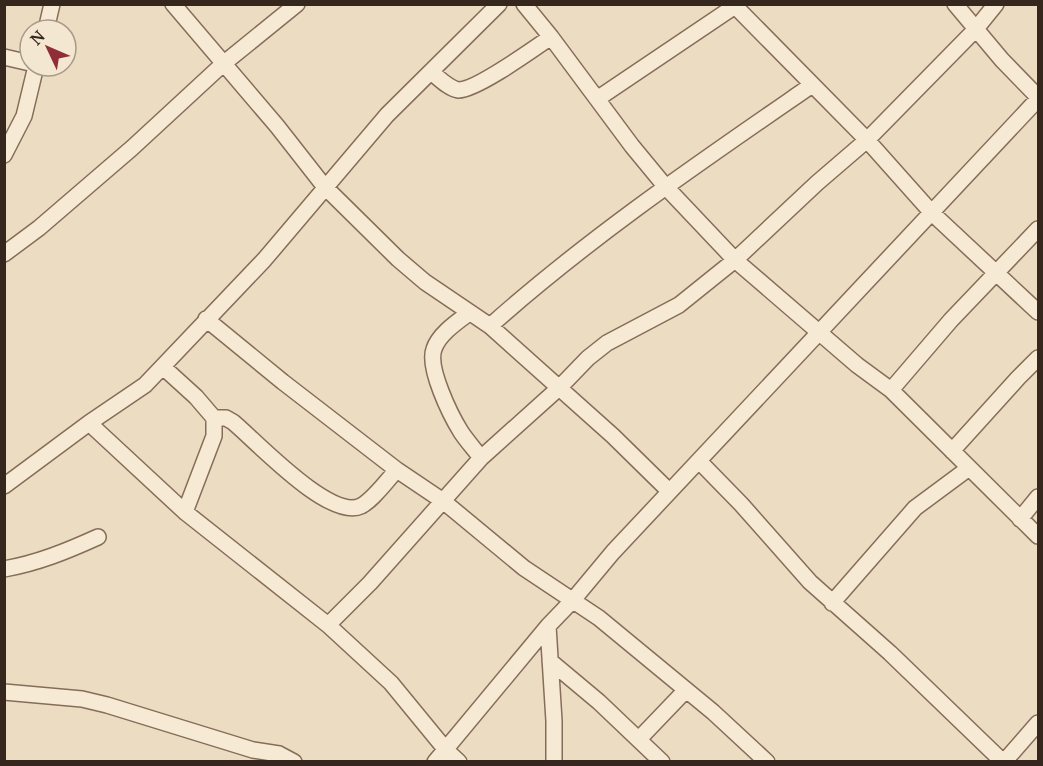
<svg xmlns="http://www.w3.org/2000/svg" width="1043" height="766" font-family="'Noto Serif',serif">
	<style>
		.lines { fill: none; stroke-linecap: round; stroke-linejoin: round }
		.minor-casing { stroke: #856d5a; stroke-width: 18 }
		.minor { stroke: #f7ead5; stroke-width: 15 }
	</style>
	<rect width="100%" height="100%" fill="#ecdcc2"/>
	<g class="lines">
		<g class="minor-casing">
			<path id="minor" d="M173 4 277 126 324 186 398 259 425 282 490 326 613 436 669 491
				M524 4 551 37 632 146 665 186 735 260 857 365 891 390 1038 536
				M733 4 867 140 932 213 1038 312
				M955 4 1002 60 1038 97
				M46 30 52 4
				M4 57 30 63
				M431 72C439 78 448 88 458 90 475 91 535 48 551 37
				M597 99 735 6
				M4 155 24 116 36 66
				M4 254 39 228 132 148 223 64 297 4
				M469 313C457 322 439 334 434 349 427 368 451 416 461 432 467 441 475 450 481 458
				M206 319 283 382 397 470 443 501 524 568 599 618 713 712 767 762
				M490 326C591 236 702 161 812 85
				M163 367 196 397 214 418V436L185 512
				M891 390 951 320 1038 229
				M214 418H226L233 422C256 441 330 521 361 506 374 499 386 481 397 470
				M89 423 185 512 328 625 391 683 446 750 459 762
				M952 451 1018 378 1038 358
				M699 461 741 504 810 582 890 653 1003 762
				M4 486 89 423 145 385 264 260 387 115 499 4
				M1020 519 1038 497
				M4 569C38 563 67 551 98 537
				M832 603 915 508 969 468
				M328 625 370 583 481 458 560 387 588 358 607 343 679 305 735 260 817 183 867 140 975 30 996 4
				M548 626 554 721V762
				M550 661 599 702 662 762
				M4 692 82 699 107 705 253 750 279 754 294 762
				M639 739 685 691
				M435 762 548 626 573 600 613 552 1038 99
				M1004 762 1038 723"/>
		</g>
		<use href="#minor" class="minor"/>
	</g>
	<rect width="1043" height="766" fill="none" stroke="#35271e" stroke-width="12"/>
	<g transform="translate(48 48) rotate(314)"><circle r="28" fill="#f3e7d1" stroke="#a79a89" stroke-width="1.5"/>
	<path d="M0-4.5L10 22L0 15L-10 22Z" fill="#912d36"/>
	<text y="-9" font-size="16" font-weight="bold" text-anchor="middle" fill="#35271e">N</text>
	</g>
</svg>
